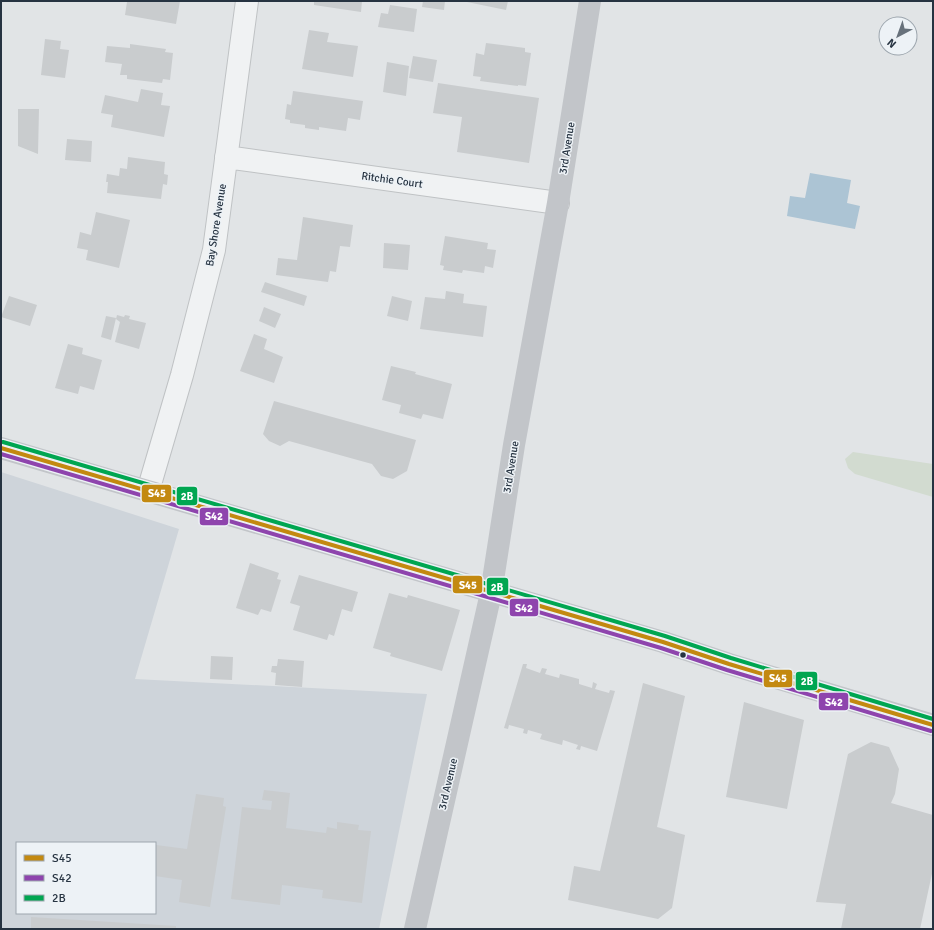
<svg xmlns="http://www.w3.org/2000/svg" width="934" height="930" font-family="Signika,sans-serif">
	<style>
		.built { fill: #ced4da; fill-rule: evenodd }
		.green { fill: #d2dbd0 }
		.water { fill: #acc4d4 }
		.building { fill: #c9ccce }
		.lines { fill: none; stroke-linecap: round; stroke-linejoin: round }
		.street-casing { stroke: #bfc2c4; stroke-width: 24 }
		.street { stroke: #f0f2f3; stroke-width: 22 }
		.secondary { stroke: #c2c5c9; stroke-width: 22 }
		.bus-1-casing { stroke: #edf2f6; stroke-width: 7 }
		.bus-2-casing { stroke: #edf2f6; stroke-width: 7 }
		.bus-3-casing { stroke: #edf2f6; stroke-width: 7 }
		.bus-1 { stroke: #c38910; stroke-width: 4 }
		.bus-2 { stroke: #8e44ad; stroke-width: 4 }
		.bus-3 { stroke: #00a651; stroke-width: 4 }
		.bus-dot { fill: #263341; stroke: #edf2f6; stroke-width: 1.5 }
		.labels { text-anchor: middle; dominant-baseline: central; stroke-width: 3; stroke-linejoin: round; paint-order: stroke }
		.street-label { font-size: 11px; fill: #263341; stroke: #edf2f6 }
		.line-badge { stroke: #edf2f6; stroke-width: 1.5 }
		.badge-label { font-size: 11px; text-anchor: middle; font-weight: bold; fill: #fff }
	</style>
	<rect width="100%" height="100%" fill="#e1e4e6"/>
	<path class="built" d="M1 472 179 529 135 679 427 694 379 929H1ZM17 843H155V913H17Z"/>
	<path class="green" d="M853 452 933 464V497L855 474 848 468 845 459Z"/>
	<path class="water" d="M810 173 851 180 847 203 860 206 855 229 787 216 790 196 805 198Z"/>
	<path class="building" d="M123 1H180L176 24 125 15 127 2Z
		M314 1H362L361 12 314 5Z
		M423 1H445L444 10 422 7Z
		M468 1H508L506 10 467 2Z
		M390 5 417 9 414 32 378 27 381 13 388 14Z
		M309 30 329 33 327 42 358 46 353 77 302 69Z
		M45 39 61 41 60 49 69 50 65 78 41 75Z
		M486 43 525 48V52L531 53 526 86 518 85V86L480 81 481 77 473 76 476 53 484 55Z
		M130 44 166 49 165 52 173 53 170 80 163 79 162 83 127 79V75H120L122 64 105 62 107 46 130 48Z
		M413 56 437 60 433 82 409 78Z
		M387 62 409 66 406 96 383 92Z
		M438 83 539 98 529 163 457 152 462 117 433 113Z
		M141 89 163 93 161 105 170 106 164 137 111 127 113 115 101 113 105 95 138 102Z
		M293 91 363 101 360 120 348 118 346 131 319 127V130L305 128V125L290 123V120L285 119 287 104 291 105Z
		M18 109H39L38 154 18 146Z
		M67 139 92 141 91 162 65 160Z
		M128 157 165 162 164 174 168 175 167 185 163 184 161 199 107 193 108 182H106L107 174 119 176 120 168 127 169Z
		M96 212 130 220 119 268 86 260 88 250 77 248 80 232 91 235Z
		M303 217 353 225 350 247 340 246 336 272 330 271 328 282 276 275 278 258 297 260Z
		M445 236 488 243 487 249 496 250 493 268 485 266 484 273 463 270 462 273 443 270 444 266 440 265Z
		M384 243 410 245 408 270 383 268Z
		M265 282 307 296 304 306 261 292Z
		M446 291 464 294 463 303 487 306 483 337 420 329 425 297 445 299Z
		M9 296 37 305 30 326 1 317Z
		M392 296 412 301 408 321 387 316Z
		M264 307 281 314 275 328 259 321Z
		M117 315 124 317 125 315 130 316 129 319 146 323 139 349 115 342 120 322 116 319Z
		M106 316 116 318 111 340 101 337Z
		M254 334 267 339 264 349 283 357 274 383 240 371Z
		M68 344 83 348 82 354 102 360 94 390 80 386 78 394 55 388Z
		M391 366 416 372 415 374 452 384 443 419 423 414 421 419 399 413 401 405 382 400Z
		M274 401 416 440 407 471 393 479 381 476 372 464 289 441 280 446 269 441 263 434Z
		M250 563 279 573 277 579 281 580 271 612 261 609 258 615 236 608Z
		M299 575 358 592 352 612 342 609 334 636 329 634 327 640 293 630 300 606 290 603Z
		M389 593 407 598 408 595 460 610 442 671 390 656 391 653 373 648Z
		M211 656 233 657 232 680 210 679Z
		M278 659 304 661 302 687 275 685 276 673 271 672 272 666H277Z
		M523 664H527L526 668 540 673 542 668 547 669 545 674 559 678 560 674 579 679V684L592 688 593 682 597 684 595 689 609 693 610 690 615 691 597 751 581 746 580 750 576 749 578 745 563 740 562 745 540 739 542 734 528 730 527 734 523 733 524 729 509 725 508 729 504 728Z
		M643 683 685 696 657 827 685 835 672 908 658 919 568 900 574 866 600 871Z
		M744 702 804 720 787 809 726 797Z
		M871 742 889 747 899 769 895 794 891 803 933 815V869L920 929H841L846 904 816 902 848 754Z
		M264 790 290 793 286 828 326 833 327 827 337 829V822L359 825 358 830 371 831 362 903 322 898 323 890 282 885 280 905 231 899 242 807 271 810 272 801 262 800Z
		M196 794 224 798 223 806 226 807 210 907 179 902 182 880 155 876 156 845 187 849Z
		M31 917 176 926V929H31Z"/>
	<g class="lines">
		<g class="street-casing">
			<path id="street" d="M226 157 558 203
				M148 491 182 375 214 250 247 1"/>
		</g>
		<use href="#street" class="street"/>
		<path class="secondary" d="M1 448 663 642 729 664 933 725
			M415 929 491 593 514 445 558 203 590 1"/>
		<g class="bus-1-casing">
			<path id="bus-1" d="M1 448 663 642 729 664 933 725"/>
		</g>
		<g class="bus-2-casing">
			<path id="bus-2" d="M1 454 661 648 727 670 931 731"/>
		</g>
		<g class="bus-3-casing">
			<path id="bus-3" d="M3 442 665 636 731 658 933 719"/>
		</g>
		<use href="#bus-1" class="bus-1"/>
		<use href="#bus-2" class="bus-2"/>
		<use href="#bus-3" class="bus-3"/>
	</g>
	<circle class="bus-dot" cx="683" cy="655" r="3.5"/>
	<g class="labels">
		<g class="street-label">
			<text transform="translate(567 148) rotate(-81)">3rd Avenue</text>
			<text transform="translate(392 180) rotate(8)">Ritchie Court</text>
			<text transform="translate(216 225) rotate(-81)">Bay Shore Avenue</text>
			<text transform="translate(511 467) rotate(-81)">3rd Avenue</text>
			<text transform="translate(448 784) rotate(-77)">3rd Avenue</text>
		</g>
	</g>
	<g class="line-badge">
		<rect x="141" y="484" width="31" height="19" rx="4" fill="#c38910"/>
		<rect x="176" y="486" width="22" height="20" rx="4" fill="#00a651"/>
		<rect x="199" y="507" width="30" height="19" rx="4" fill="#8e44ad"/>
		<rect x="452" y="575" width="31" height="19" rx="4" fill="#c38910"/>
		<rect x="486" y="577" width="23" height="19" rx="4" fill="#00a651"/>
		<rect x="509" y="598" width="30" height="19" rx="4" fill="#8e44ad"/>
		<rect x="763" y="669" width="30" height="19" rx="4" fill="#c38910"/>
		<rect x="795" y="671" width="23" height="20" rx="4" fill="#00a651"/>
		<rect x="818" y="692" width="31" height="19" rx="4" fill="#8e44ad"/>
	</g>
	<g class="badge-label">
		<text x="157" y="497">S45</text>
		<text x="187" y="500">2B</text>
		<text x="214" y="520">S42</text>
		<text x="468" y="589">S45</text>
		<text x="497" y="591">2B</text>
		<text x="524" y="612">S42</text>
		<text x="778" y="682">S45</text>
		<text x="807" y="685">2B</text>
		<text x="834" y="706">S42</text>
	</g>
	<rect width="934" height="930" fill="none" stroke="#263341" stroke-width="4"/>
	<rect x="16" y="842" width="140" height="72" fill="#edf2f6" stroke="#9da6ae"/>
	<rect x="24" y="855" width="20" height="6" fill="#c38910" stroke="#9da6ae"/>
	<text x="52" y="862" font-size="12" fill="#263341">S45</text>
	<rect x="24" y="875" width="20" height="6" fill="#8e44ad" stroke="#9da6ae"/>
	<text x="52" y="882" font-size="12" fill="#263341">S42</text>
	<rect x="24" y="895" width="20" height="6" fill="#00a651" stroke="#9da6ae"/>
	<text x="52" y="902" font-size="12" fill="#263341">2B</text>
	<g transform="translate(898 36) rotate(221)"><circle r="19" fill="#edf2f6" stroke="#9da6ae"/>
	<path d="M0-3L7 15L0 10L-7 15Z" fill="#67717b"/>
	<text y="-6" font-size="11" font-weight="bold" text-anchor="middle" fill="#263341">N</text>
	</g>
</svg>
